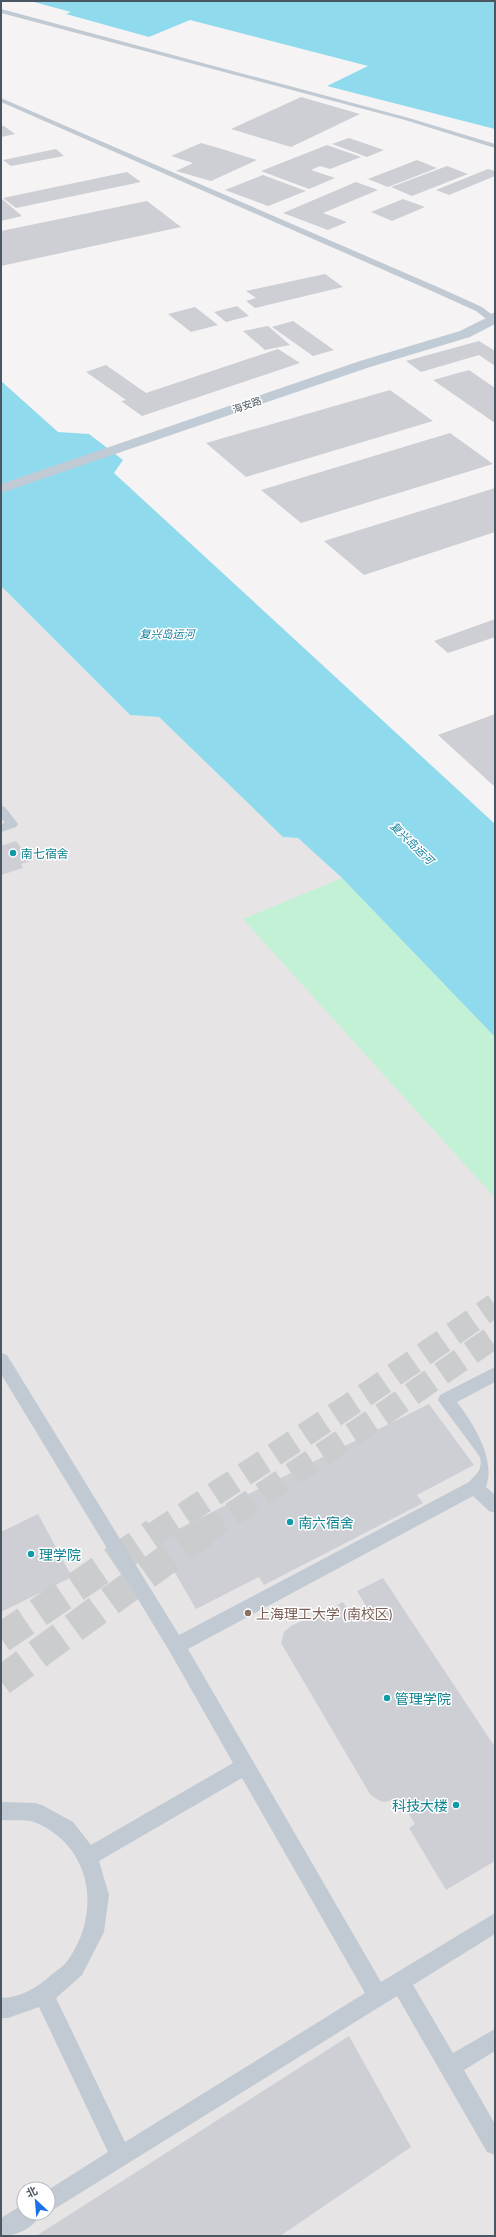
<svg xmlns="http://www.w3.org/2000/svg" width="496" height="2237" font-family="'Titillium Web','Noto Sans SC',sans-serif">
	<style>
		.education { fill: #e6e4e5; fill-rule: evenodd }
		.green { fill: #c3f1d5 }
		.water { fill: #90daee }
		.building { fill: #cdcfd5 }
		.lines { fill: none; stroke-linecap: round; stroke-linejoin: round }
		.primary-tunnel-far1 { stroke: #caccce; stroke-width: 24; stroke-dasharray: 24 12; stroke-linecap: butt }
		.primary-tunnel { stroke: #caccce; stroke-width: 30; stroke-dasharray: 30 15; stroke-linecap: butt }
		.lane { fill: #c1cad2; fill-rule: evenodd }
		.secondary { fill: #c1cbd6; fill-rule: evenodd }
		.culture-dot { fill: #0f9aa8; stroke: #fff; stroke-width: 1.5 }
		.education-dot { fill: #8d6e63; stroke: #fff; stroke-width: 1.5 }
		.labels { text-anchor: middle; dominant-baseline: central; stroke-width: 3; stroke-linejoin: round; paint-order: stroke }
		.far-street-label { font-size: 10px; fill: #4a5661; stroke: #fff }
		.far-water-label { font-size: 11px; font-style: italic; fill: #0c7c9b; stroke: #fff }
		.culture-label { font-size: 12px; fill: #0d838f; stroke: #fff; text-anchor: start }
		.near-culture-label { font-size: 14px; fill: #0d838f; stroke: #fff; text-anchor: start }
		.near-education-label { font-size: 14px; fill: #785e54; stroke: #fff; text-anchor: start }
	</style>
	<rect width="100%" height="100%" fill="#f5f3f3"/>
	<path class="education" d="M1 586 130 715 159 717 283 837 298 838 342 878 495 1037V2236H1ZM24 2189H48V2213H24Z"/>
	<path class="green" d="M342 878 495 1037V1198L243 919Z"/>
	<path class="water" d="M30 1H495V129L327 86 368 66 190 20 149 37 66 14 71 12Z
		M1 381 58 432 89 434 123 460 114 473 495 824V1037L342 878 298 838 283 837 159 717 130 715 1 586Z"/>
	<path class="building" d="M301 97 360 114 291 147 231 129Z
		M1 126H4L15 134 1 137Z
		M349 138 384 150 367 157 332 144Z
		M201 143 222 149 257 160 211 181 176 171 193 163 171 156Z
		M327 145 361 157 330 169 320 166 311 170 335 178 309 189 261 171Z
		M56 149 64 156 11 166 3 160Z
		M417 160 437 168 388 187 368 179Z
		M447 166 468 174 412 196 391 187Z
		M488 169 495 171V176L449 195 436 190Z
		M127 172 141 182 16 208 3 198Z
		M263 175 306 191 268 206 225 190Z
		M356 182 378 190 323 213 347 222 328 230 283 213Z
		M1 198 22 216 1 221Z
		M403 199 425 207 392 221 371 212Z
		M147 201 181 227 1 266V231Z
		M325 274 343 287 255 308 246 301 256 298 246 291Z
		M237 306 249 316 226 322 214 312Z
		M195 307 218 325 191 332 168 314Z
		M293 321 334 350 313 356 272 327Z
		M268 326 290 345 265 350 243 331Z
		M479 341 495 351V366L479 355 421 372 406 361Z
		M278 349 300 363 142 416 121 401 126 400 86 372 106 365 146 393Z
		M469 370 495 388V423L433 380Z
		M390 390 433 421 246 477 206 443Z
		M450 433 493 464 301 523 261 490Z
		M495 488V532L364 575 324 541Z
		M495 619V637L448 653 434 641Z
		M495 714V787L438 735Z
		M16 841 31 861 21 864 23 868 1 875V846Z
		M429 1404 474 1465 417 1495 423 1503 264 1585 259 1577 196 1609 156 1540Z
		M38 1514 72 1577 1 1612V1532Z
		M383 1578 493 1744 495 1743V1861L446 1890 409 1828 415 1824 399 1798 384 1802 378 1800 370 1794 281 1643 284 1632 291 1626 310 1617 311 1619 343 1602 351 1614 366 1606 357 1591Z
		M349 2036 411 2147 280 2236H36Z"/>
	<g class="lines">
		<path class="primary-tunnel-far1" d="M154 1534 368 1393 495 1305
			M202 1534 386 1412 495 1336"/>
		<path class="primary-tunnel" d="M1 1638 155 1533
			M1 1681 203 1533"/>
		<path class="lane" d="M1 9 409 118 495 144V148L405 120 1 13Z
			M1 98 440 288 482 307 491 314 495 312V321H489L476 311 434 292 1 102Z
			M1 806 5 807 18 824 16 827 1 832V824L5 823 1 818Z
			M1 1353 7 1355 179 1635 469 1482C477 1474 483 1469 480 1457L438 1400 440 1395 495 1367V1382L457 1402C474 1424 496 1460 486 1487L495 1495V1513L489 1511 473 1496 188 1649 381 1982 495 1913V1934L413 1985 453 2053 495 2029V2051L464 2070 495 2124V2155L487 2152 397 1996 48 2213V2190L108 2152 39 2007 8 2018H1V1998C19 1998 37 1988 50 1976 56 1971 64 1966 68 1960 102 1912 92 1845 34 1822 25 1819 11 1821 1 1820V1802L35 1803 42 1805 73 1822 91 1845 233 1763 170 1652 1 1374ZM242 1778 365 1993 125 2142 56 1998 82 1975 104 1932 109 1895 99 1861Z
			M22 2205H24V2213H41C35 2228 16 2236 1 2236V2218Z"/>
		<path class="secondary" d="M492 315 495 316V324L470 337 370 367 1 493V484L360 361 460 331Z"/>
	</g>
	<g class="culture-dot">
		<circle cx="13" cy="853" r="4"/>
		<circle cx="290" cy="1522" r="4"/>
		<circle cx="31" cy="1554" r="4"/>
		<circle cx="387" cy="1698" r="4"/>
		<circle cx="456" cy="1805" r="4"/>
	</g>
	<circle class="education-dot" cx="248" cy="1613" r="4"/>
	<g class="labels">
		<g class="far-street-label">
			<text transform="translate(247 405) rotate(-19)">海安路</text>
		</g>
		<g class="far-water-label">
			<text x="167" y="634">复兴岛运河</text>
			<text transform="translate(412 843) rotate(44)">复兴岛运河</text>
		</g>
		<g class="culture-label">
			<text x="21" y="853">南七宿舍</text>
		</g>
		<g class="near-culture-label">
			<text x="298" y="1522">南六宿舍</text>
			<text x="39" y="1554">理学院</text>
			<text x="395" y="1698">管理学院</text>
			<text x="448" y="1805" text-anchor="end">科技大楼</text>
		</g>
		<g class="near-education-label">
			<text x="256" y="1613">上海理工大学 (南校区)</text>
		</g>
	</g>
	<rect width="496" height="2237" fill="none" stroke="#4a5661" stroke-width="4"/>
	<g transform="translate(36 2201) rotate(334)"><circle r="19" fill="#ffffff" stroke="#b7bbc0"/>
	<path d="M0-3L7 15L0 10L-7 15Z" fill="#1a73e8"/>
	<text y="-6" font-size="11" font-weight="bold" text-anchor="middle" fill="#4a5661">北</text>
	</g>
</svg>
